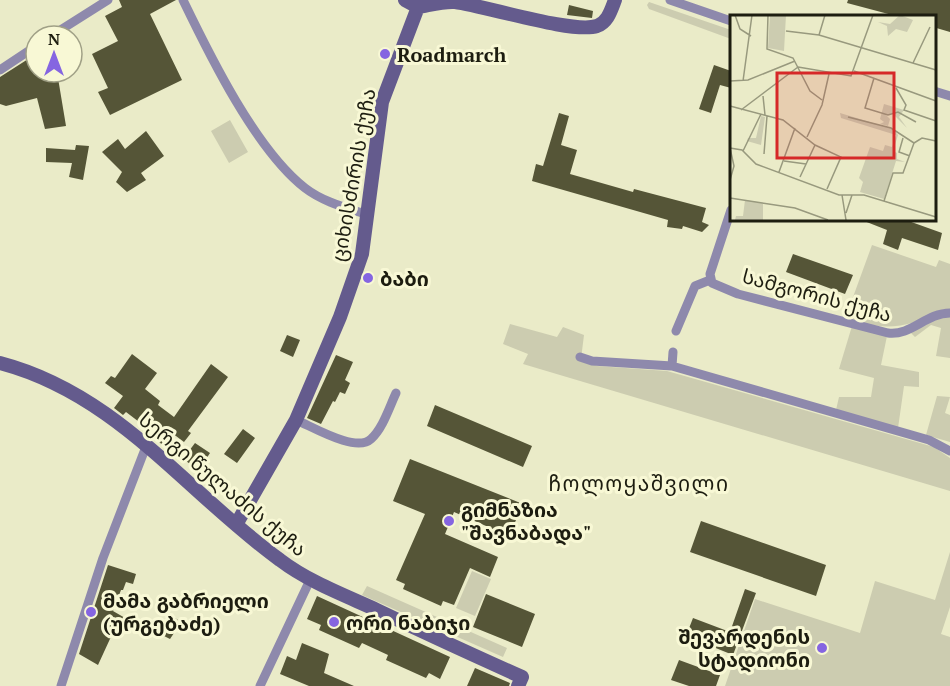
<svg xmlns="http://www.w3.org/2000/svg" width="950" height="686" font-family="'PT Serif','Noto Sans Georgian',serif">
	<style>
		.green { fill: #ccccb0 }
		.building { fill: #555537 }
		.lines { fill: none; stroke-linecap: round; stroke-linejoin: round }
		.street { stroke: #8e89ac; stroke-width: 9 }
		.secondary { stroke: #645b8d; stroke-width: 14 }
		.poi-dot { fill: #8565e1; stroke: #f8f8d5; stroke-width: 2 }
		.labels { text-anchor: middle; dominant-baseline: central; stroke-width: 6; stroke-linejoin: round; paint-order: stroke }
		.poi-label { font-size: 20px; font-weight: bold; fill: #1d1d10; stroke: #f8f8d5; text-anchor: start }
		.street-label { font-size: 20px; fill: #1d1d10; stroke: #f8f8d5 }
		.neighbourhood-label { font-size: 21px; letter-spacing: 1.5px; fill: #1d1d10; stroke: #f8f8d5 }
		.inset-road { fill: none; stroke: #98997e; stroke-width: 1.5 }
		.view { fill: #d62828; fill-opacity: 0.15; stroke: #d62828; stroke-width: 3 }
		.inset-edge { fill: none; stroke: #1d1d10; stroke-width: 3 }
	</style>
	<rect width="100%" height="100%" fill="#eaebc8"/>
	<path class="green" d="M649 2 731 30V39L649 9 647 5Z
		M230 120 248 152 229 163 211 131Z
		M872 245 936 267 939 260 950 264V309C936 309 927 317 915 322 889 330 870 326 845 319Z
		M950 314V358L936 356 941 328 931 325 915 337 910 332 930 319Z
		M510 324 557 337 563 327 584 335 581 359 597 366 667 371 934 447 950 458V491L523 364 528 354 503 344Z
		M852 326 887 336 881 365 919 372V387L904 386 898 428 836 410 839 397H871L874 378 839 369Z
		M937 396 950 397 945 413 950 415V442L926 435Z
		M950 552V607L941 634 950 637V686H725L755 599 860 633 875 581 935 600Z
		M472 571 491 579 475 616 456 608Z
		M367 586 507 648 503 657 362 595Z"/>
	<path class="building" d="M119 0H176L150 14 182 80 110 115 98 92 108 88 92 54 118 41 105 16 122 7Z
		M848 0H950V32L933 27V16H896L847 3Z
		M569 5 593 11 592 18 567 15Z
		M36 54V72H57L66 126 45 129 37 98 6 106 0 104V77Z
		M714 65 731 71V88L720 85 711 113 699 109Z
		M559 113 569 116 561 145 577 150 570 174 633 192 634 189 706 208 702 222 709 225 702 232 683 226 682 229 667 227 668 220 532 181 536 164 543 166Z
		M146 131 164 156 141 173 146 180 127 192 116 182 122 172 102 152 118 139 125 149Z
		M76 145 89 146 83 180 69 177 72 163 46 162V148L75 150Z
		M859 219H903L942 233 938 250 902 238 898 250 883 244 887 230Z
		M793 254 853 275 845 294 786 272Z
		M287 335 300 340 293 357 280 351Z
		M132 354 157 373 145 389 160 401 158 405 174 417 211 364 228 377 188 431 191 433 184 442 172 433 163 445 149 435 151 431 126 412 123 415 114 408 123 396 105 383 111 376 115 378Z
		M336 355 353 362 345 380 350 383 345 394 340 392 335 402 333 401 321 424 307 418Z
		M435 405 532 446 523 467 427 426Z
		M243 429 255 438 237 463 224 454Z
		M195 443 210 453 199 470 183 459Z
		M410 459 523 504 509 536 454 512 445 534 498 557 490 577 470 568 454 605 443 601 441 606 403 589 405 584 396 580 425 514 393 501Z
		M701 521 826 565 816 596 690 552Z
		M108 565 136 574 133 584 126 582 123 590H121L113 611 132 622 126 633 115 628 98 665 79 654Z
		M745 589 756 593 733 655 686 636 693 618 730 632Z
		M486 594 535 614 522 647 473 627Z
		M317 596 450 657 440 679 429 673 426 678 386 660 388 655 362 643 359 648 319 630 321 625 307 619Z
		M169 614 178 620 176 623 180 624 170 639 158 633Z
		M302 643 329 654 324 673 354 686H309L280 674 287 656 296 660Z
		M679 660 720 675 716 686H689L671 680Z
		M475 668 510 683 509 686H467Z"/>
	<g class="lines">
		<path class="street" d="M183 0C210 56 256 150 305 188 323 202 347 208 368 215
			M670 0 731 21
			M51 36 108 0
			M0 70 36 46
			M934 91 950 96
			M731 210 710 274 712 283 738 294 888 333C911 336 926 313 950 313
			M676 331 695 286 710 280
			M580 357 592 361 672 366 929 440 950 451
			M672 366 673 352
			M296 420C313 427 356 453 371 439 383 428 389 408 396 393
			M61 686 103 558 147 444
			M260 686 310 580"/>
		<path class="secondary" d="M405 0 418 7
			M418 7C430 5 444 1 455 2 486 6 573 34 597 26 608 22 611 10 615 0
			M0 363C118 394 186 492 280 560 309 582 344 595 377 610 425 633 473 655 522 677L518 686
			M237 523 296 420 340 317 362 254 382 102 418 7"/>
	</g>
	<g class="poi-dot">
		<circle cx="385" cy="54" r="6"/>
		<circle cx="368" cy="278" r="6"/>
		<circle cx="449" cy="521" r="6"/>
		<circle cx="91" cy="612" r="6"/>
		<circle cx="334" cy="622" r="6"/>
		<circle cx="822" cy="648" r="6"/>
	</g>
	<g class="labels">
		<g class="poi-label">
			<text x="397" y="54">Roadmarch</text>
			<text x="380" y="278">ბაბი</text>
			<text x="461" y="509">გიმნაზია<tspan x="461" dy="23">"შავნაბადა"</tspan></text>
			<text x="103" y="600">მამა გაბრიელი<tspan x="103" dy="23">(ურგებაძე)</tspan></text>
			<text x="346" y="622">ორი ნაბიჯი</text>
			<text x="810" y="636" text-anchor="end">შევარდენის<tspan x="810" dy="23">სტადიონი</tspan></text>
		</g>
		<g class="street-label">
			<text transform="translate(353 175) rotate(-80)">ციხისძირის ქუჩა</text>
			<text transform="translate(817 295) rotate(15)">სამგორის ქუჩა</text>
			<text transform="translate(223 484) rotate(40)">სერგი წულაძის ქუჩა</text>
		</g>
		<g class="neighbourhood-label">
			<text x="639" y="483">ჩოლოყაშვილი</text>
		</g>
	</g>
	<g transform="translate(730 15)">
		<rect width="206" height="206" fill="#eaebc8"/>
		<path d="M40 0H56L54 36 38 33ZM170 0 183 5 177 17 166 14 158 21 157 11 148 7 160 9ZM154 89 174 95 169 102 177 113 163 99 156 100 160 104 158 111 150 109 154 107 150 104ZM110 98 163 114 168 120 163 136 167 138V144L175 147 166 146 154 184 130 177 133 167 129 163 140 132 153 136 155 130 162 132 166 120 111 103ZM31 101 35 102 31 130 17 126 18 123H26ZM15 185 33 188V205H5L6 201H13Z" fill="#ccccb0"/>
		<path class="inset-road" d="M5 0 10 14 21 21M38 0 37 34 63 43 80 76 92 85M56 16 89 20 206 55M89 20 95 0M183 48 200 12M68 52 121 61 143 0M124 56 206 86M144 63 135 93 158 100 168 97 186 107M0 66 18 65 65 46M13 66 22 0M166 73 176 90 174 95 206 106M33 81 35 100M0 91 53 105 85 130 111 142 97 174M11 95 68 52M118 102 161 113 184 128M77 122 92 90 99 59M173 123 169 137 180 141M184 128 192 123 206 126M0 133 4 151 0 165M0 133 12 135 26 149 109 180H134L206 202M13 136 31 99M34 139 37 101M54 146 76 149M49 157 65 113M70 162 85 130M112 180 116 205M0 183 65 193 98 205M154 186 163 158H173L184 128M116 198 122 180"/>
		<path class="view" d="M47 58H164V143H47Z"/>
		<rect width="206" height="206" class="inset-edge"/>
	</g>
	<g transform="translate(54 54)"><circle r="28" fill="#f8f8d5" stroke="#a0a086" stroke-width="1.5"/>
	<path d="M0-4.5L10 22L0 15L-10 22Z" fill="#8565e1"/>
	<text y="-9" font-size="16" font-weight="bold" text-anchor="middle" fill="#1d1d10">N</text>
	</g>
</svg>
